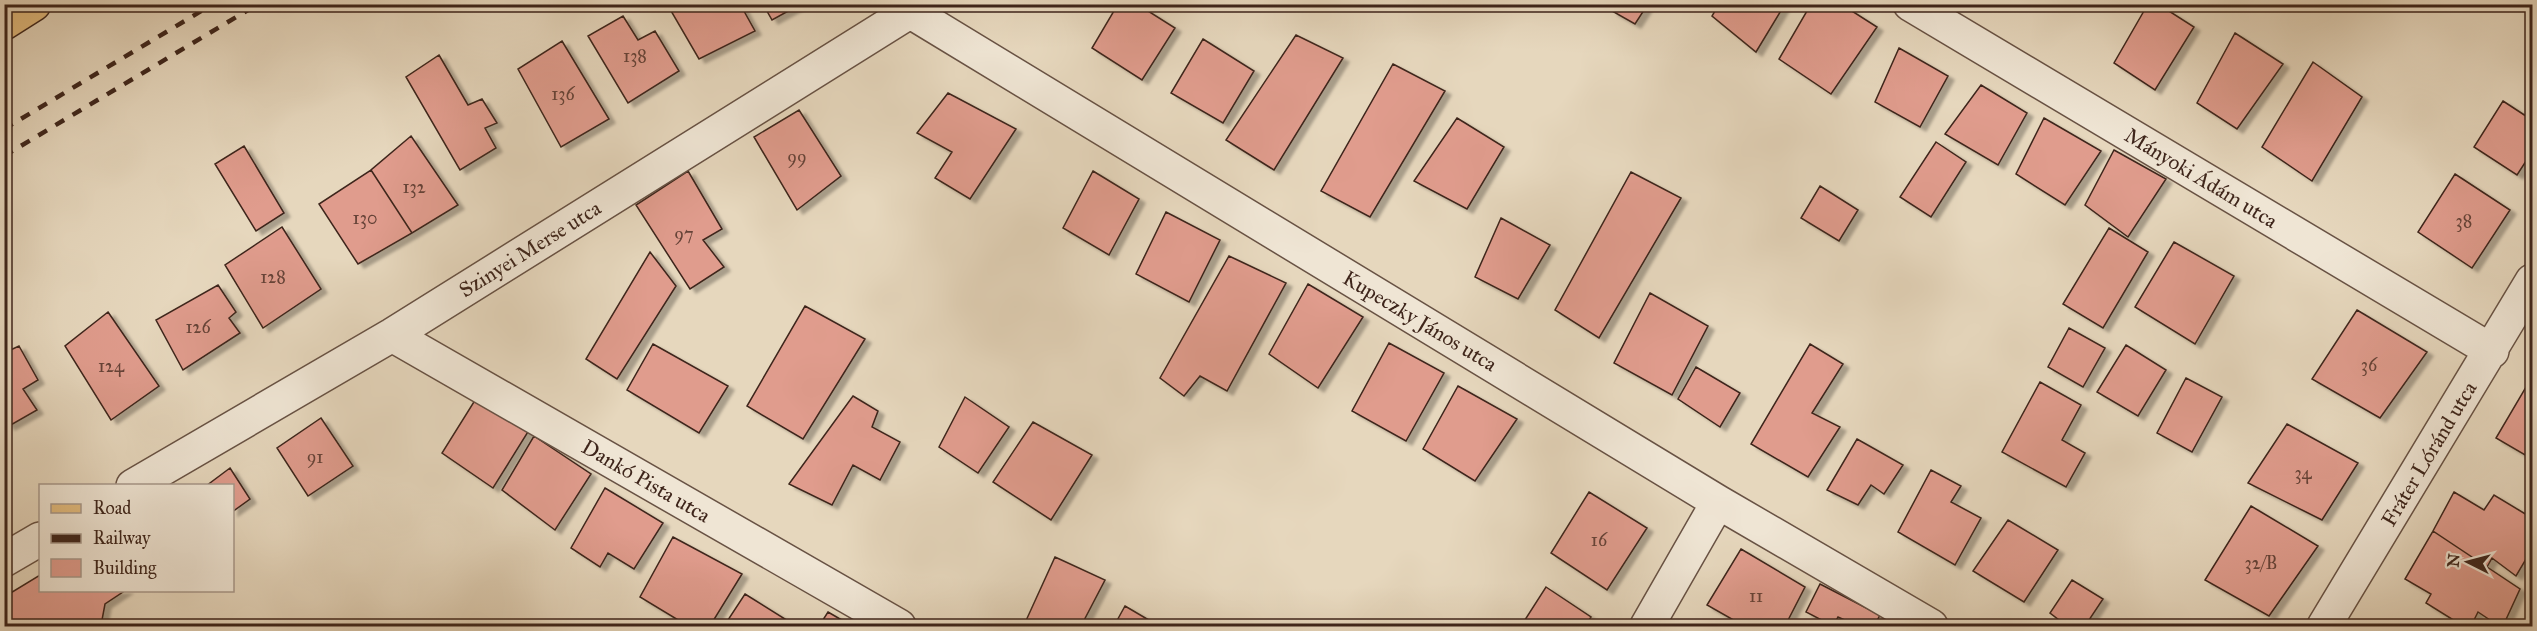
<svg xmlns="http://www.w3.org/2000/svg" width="2537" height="631" font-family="'IM FELL Great Primer',serif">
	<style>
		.building { fill: #e09c8d; stroke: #3e251b; stroke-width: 1.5; filter: url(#shadow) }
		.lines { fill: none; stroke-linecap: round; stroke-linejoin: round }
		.minor-casing { stroke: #685244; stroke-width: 36 }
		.major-casing { stroke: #3e251b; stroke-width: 36 }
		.minor { stroke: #efe5d4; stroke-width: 33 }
		.major { stroke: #e3bc7e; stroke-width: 33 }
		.rail { stroke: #3e251b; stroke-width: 4.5; stroke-dasharray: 10 10; stroke-linecap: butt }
		.labels { text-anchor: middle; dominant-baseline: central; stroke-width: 4.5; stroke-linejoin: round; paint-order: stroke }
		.number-label { font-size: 18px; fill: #664338 }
		.street-label { font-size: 21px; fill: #3e251b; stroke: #efe5d4 }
	</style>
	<defs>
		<filter id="shadow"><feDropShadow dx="6" dy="4" stdDeviation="1.5" flood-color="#0004"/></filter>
	</defs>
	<rect width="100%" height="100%" fill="#e6d7bd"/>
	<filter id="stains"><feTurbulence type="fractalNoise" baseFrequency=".00333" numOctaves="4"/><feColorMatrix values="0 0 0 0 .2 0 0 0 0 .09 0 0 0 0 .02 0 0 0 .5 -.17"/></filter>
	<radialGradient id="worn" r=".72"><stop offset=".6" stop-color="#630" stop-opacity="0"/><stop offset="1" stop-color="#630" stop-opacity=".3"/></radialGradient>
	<path class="building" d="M667 4H740L755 31 699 59Z
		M763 4H801L772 20Z
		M1118 4H1137L1175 28 1142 80 1092 48Z
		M1616 4H1648L1635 24 1612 11Z
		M1719 4H1785L1756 52 1712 16Z
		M1811 4H1841L1877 27 1831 94 1779 59Z
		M2148 4H2158L2194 27 2155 90 2114 63Z
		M623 16 638 40 655 31 679 71 628 103 588 36Z
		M2235 33 2283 64 2237 129 2197 103Z
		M1296 35 1343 58 1274 170 1226 140Z
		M1203 39 1254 71 1223 123 1171 93Z
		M562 41 609 119 561 147 518 69Z
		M1899 48 1948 76 1920 127 1875 102Z
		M439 55 468 105 482 99 497 123 485 128 496 148 460 170 406 77Z
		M2313 62 2362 97 2312 181 2262 147Z
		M1393 64 1445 91 1370 217 1321 191Z
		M1981 85 2027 113 1998 165 1945 134Z
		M948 93 1016 129 970 199 935 178 952 152 917 133Z
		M2503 101 2532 120V152L2517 175 2474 147Z
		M799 110 841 176 797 210 754 137Z
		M1457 118 1504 147 1467 209 1414 181Z
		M2044 118 2101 151 2065 205 2016 174Z
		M411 136 458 205 412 233 371 170Z
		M1936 142 1966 162 1931 217 1900 197Z
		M244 146 284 213 256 231 215 164Z
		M2114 150 2166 179 2128 237 2085 205Z
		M371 170 412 233 358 264 319 204Z
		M688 171 722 229 703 240 724 267 690 289 636 205Z
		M1093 171 1139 199 1109 255 1063 228Z
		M1631 172 1681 198 1599 338 1555 310Z
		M2455 174 2510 210 2472 268 2418 232Z
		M1820 186 1858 210 1839 241 1801 218Z
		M1166 212 1220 240 1189 302 1136 274Z
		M1501 218 1550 245 1518 299 1475 277Z
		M282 227 321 289 263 328 225 265Z
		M2109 228 2148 252 2103 328 2063 304Z
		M2174 242 2234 276 2195 344 2135 307Z
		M650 252 676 286 617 379 586 359Z
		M1229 256 1286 283 1227 391 1200 376 1184 396 1160 378Z
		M1308 284 1363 317 1318 388 1269 354Z
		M218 285 236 312 229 318 240 333 183 370 156 320Z
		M1650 293 1708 326 1672 395 1614 363Z
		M805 306 865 339 803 439 747 406Z
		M2357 310 2427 352 2380 418 2312 379Z
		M108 312 159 386 111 420 65 346Z
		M2069 328 2105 348 2083 387 2048 367Z
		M1389 343 1444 373 1406 441 1352 411Z
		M653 344 728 386 699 433 627 390Z
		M1810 344 1843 364 1812 413 1840 427 1808 477 1751 444Z
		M2126 345 2166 370 2138 416 2097 392Z
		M19 346 38 380 23 389 37 410 9 426 4 419V353Z
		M1696 367 1740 393 1720 427 1678 399Z
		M2186 378 2222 397 2192 452 2157 433Z
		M2040 382 2081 405 2062 440 2085 453 2066 487 2002 452Z
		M1458 386 1517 419 1475 481 1423 449Z
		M2526 387 2532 391V459L2496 438Z
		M853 396 878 411 872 427 900 442 880 480 853 465 832 505 789 484Z
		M477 397 531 427 493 488 442 453Z
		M965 397 1009 427 978 473 939 447Z
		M321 418 353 466 308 496 277 448Z
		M1033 422 1092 455 1051 520 993 482Z
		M2287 424 2358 463 2322 520 2248 483Z
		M534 436 591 474 555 530 502 490Z
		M1857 439 1903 465 1884 494 1871 485 1858 505 1827 490Z
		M230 468 250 499 232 512V486H206Z
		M1931 470 1961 486 1951 502 1981 518 1955 565 1898 532Z
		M605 488 663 523 634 569 608 553 600 567 571 548Z
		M1589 492 1647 528 1607 590 1551 553Z
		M2454 492 2484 510 2494 495 2532 518V549L2516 576 2492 558 2487 567 2433 531Z
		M2251 506 2318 546 2269 616 2205 580Z
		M2008 520 2058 550 2024 602 1973 571Z
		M2433 531 2520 589 2503 626H2499L2478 612 2471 626H2463L2426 603 2431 594 2405 579Z
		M673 537 742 574 710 626H688L640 597Z
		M1741 549 1805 587 1785 626H1744L1707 605Z
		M1055 557 1105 580 1081 626H1027L1024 625Z
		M40 575V590H126L105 604 102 620 121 626H16L4 618V597Z
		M2072 580 2103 599 2085 626H2067L2050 613Z
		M1820 584 1880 615 1874 626H1858L1838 617 1833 626 1806 612Z
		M1546 587 1591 617 1585 626H1521Z
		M745 594 793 624 792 626H724Z
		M1125 606 1159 626H1114Z
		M828 612 852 626H819Z"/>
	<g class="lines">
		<g class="minor-casing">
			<path id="minor" d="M1910 4 2492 351
				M911 12 1718 502 1931 626
				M392 335 899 626
				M133 486 392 335 922 4
				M4 560 40 539
				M1647 626 1718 502
				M2324 626 2532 281"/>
		</g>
		<g class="major-casing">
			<path id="major" d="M4 23 34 4"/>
		</g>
		<use href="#minor" class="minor"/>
		<use href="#major" class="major"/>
		<path class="rail" d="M4 129 213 4
			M4 156 258 4"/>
	</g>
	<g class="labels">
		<g class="number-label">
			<text x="635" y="56">138</text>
			<text x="563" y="94">136</text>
			<text x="797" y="157">99</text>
			<text x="414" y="187">132</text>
			<text x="365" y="218">130</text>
			<text x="2464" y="221">38</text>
			<text x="684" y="234">97</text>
			<text x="273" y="277">128</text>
			<text x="198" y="327">126</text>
			<text x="2369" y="365">36</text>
			<text x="111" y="366">124</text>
			<text x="315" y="457">91</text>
			<text x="2303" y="473">34</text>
			<text x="1599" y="540">16</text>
			<text x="2261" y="563">32/B</text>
			<text x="1756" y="596">11</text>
		</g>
		<g class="street-label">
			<text transform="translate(2201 178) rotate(31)">Mányoki Ádám utca</text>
			<text transform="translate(530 249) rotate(-32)">Szinyei Merse utca</text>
			<text transform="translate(1420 321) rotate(31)">Kupeczky János utca</text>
			<text transform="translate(2429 454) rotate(-59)">Fráter Lóránd utca</text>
			<text transform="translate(646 481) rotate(30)">Dankó Pista utca</text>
		</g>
	</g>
	<rect width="2537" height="631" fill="none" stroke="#e6d7bd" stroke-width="24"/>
	<rect x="6" y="6" width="2525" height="619" fill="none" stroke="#3e251b" stroke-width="3"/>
	<rect x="12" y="12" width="2513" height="607" fill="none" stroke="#3e251b" stroke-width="1.5"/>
	<rect x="39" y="484" width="195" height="108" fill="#efe5d4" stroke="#a8988a" stroke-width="1.5"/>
	<rect x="51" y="504" width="30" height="9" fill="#e3bc7e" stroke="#a8988a" stroke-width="1.5"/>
	<text x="93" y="514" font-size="18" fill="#3e251b">Road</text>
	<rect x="51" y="534" width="30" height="9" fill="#3e251b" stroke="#a8988a" stroke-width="1.5"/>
	<text x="93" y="544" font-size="18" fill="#3e251b">Railway</text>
	<rect x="51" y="559" width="30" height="18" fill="#e09c8d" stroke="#a8988a" stroke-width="1.5"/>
	<text x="93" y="574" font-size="18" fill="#3e251b">Building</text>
	<g transform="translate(2468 562) rotate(276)" stroke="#efe5d4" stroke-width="4.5" paint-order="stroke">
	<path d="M0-4.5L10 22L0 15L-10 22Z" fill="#3e251b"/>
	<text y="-9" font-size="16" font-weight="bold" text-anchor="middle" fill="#3e251b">N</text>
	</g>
	<rect width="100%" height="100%" filter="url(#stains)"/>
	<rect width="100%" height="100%" fill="url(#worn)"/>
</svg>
